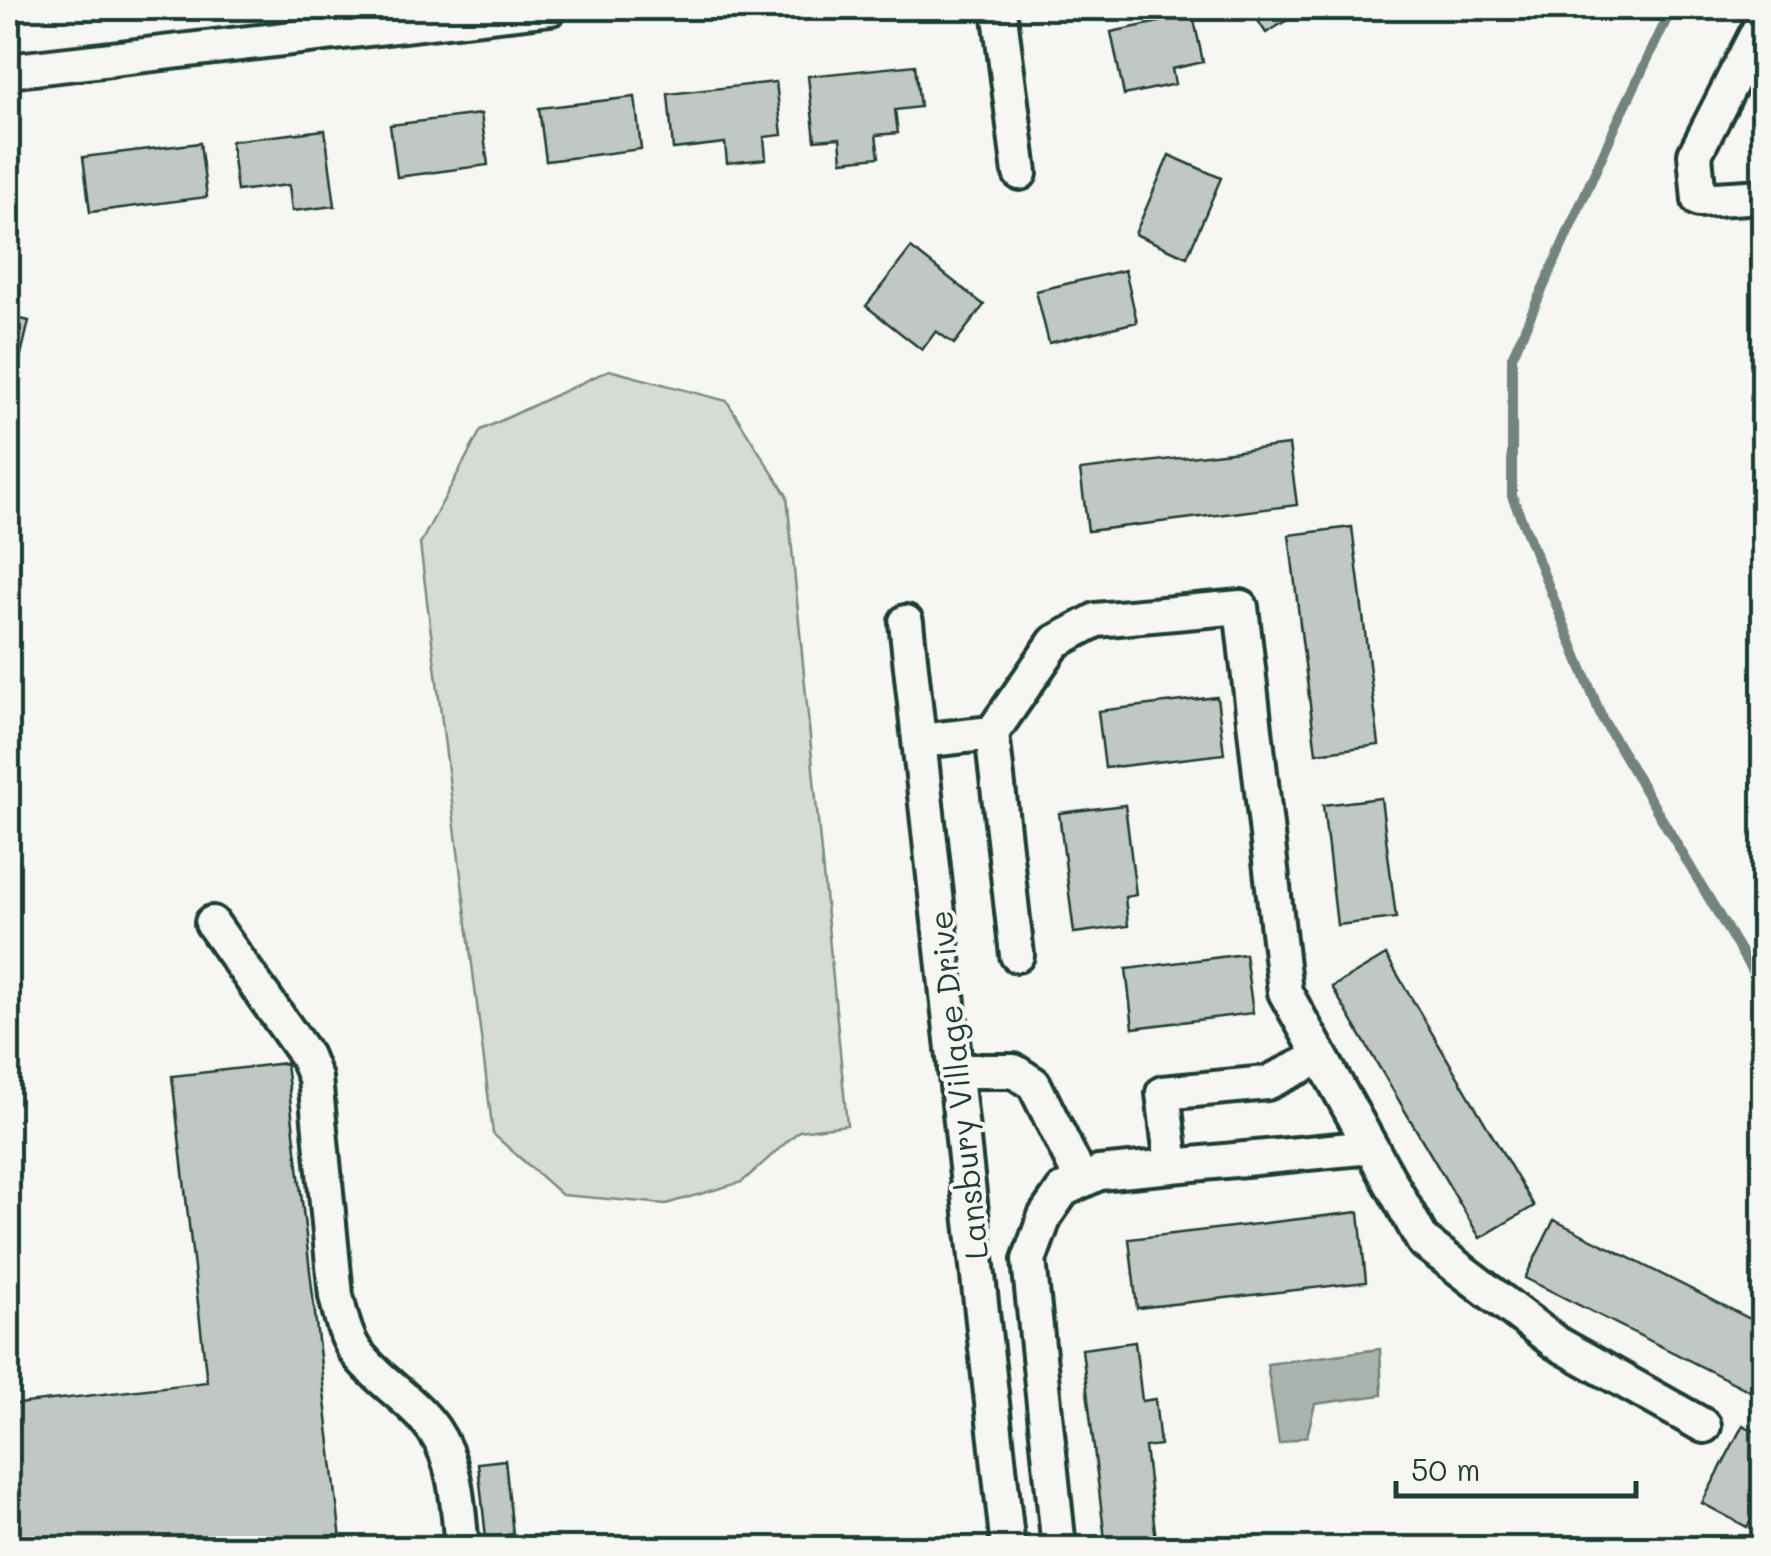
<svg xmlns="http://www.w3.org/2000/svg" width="1771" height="1556" font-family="Mali,sans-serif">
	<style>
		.green { fill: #d6dbd6; stroke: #7a8c85; stroke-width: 2.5 }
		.water { fill: #aab3ae; stroke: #72847d; stroke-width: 2.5 }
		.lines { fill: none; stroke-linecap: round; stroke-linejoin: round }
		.stream { stroke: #72847d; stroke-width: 10 }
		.building { fill: #c1c8c3; stroke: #1f3d34; stroke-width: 2.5 }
		.minor-casing { stroke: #1f3d34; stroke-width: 40 }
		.minor { stroke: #f6f6f2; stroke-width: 32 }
		.labels { text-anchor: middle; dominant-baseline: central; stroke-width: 8; stroke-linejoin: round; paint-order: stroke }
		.street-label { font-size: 32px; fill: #1f3d34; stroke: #f6f6f2 }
	</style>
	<rect width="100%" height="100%" fill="#f6f6f2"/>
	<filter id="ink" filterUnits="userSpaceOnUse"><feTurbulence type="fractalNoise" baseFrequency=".01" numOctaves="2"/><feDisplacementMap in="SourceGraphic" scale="20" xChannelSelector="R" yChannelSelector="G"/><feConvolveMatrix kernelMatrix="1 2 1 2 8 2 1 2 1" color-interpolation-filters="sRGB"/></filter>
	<g filter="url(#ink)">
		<path class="green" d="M609 370 727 401 787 496 847 1125 799 1131 742 1182 666 1204 562 1195 493 1134 420 544 481 430Z"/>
		<path class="water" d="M1380 1349 1382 1395 1315 1404 1307 1436 1279 1444 1267 1364Z"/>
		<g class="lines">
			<path class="stream" d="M1672 8 1616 125 1512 357V496L1602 718 1764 991"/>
		</g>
		<path class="building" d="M1250 8H1307L1266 33Z
			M1193 15 1203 62 1172 69 1175 84 1124 95 1111 32Z
			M915 65 920 107 895 110 898 133 876 135 879 157 842 161 840 138 815 140 808 76Z
			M776 82 782 135 764 137 766 159 727 163 725 143 673 149 668 94Z
			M635 97 641 149 546 161 539 108Z
			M481 114 488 165 397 177 390 125Z
			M325 130 335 206 292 211 289 185 237 191 231 141Z
			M200 143 207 197 90 212 83 157Z
			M1169 155 1221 178 1187 257 1135 234Z
			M8 187 17 265 8 267Z
			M911 248 984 305 954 344 936 331 922 350 866 306Z
			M1125 270 1137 322 1049 343 1036 291Z
			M8 316 29 321 8 410Z
			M1289 445 1297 505 1088 531 1080 470Z
			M1352 527 1379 745 1316 753 1289 535Z
			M1217 697 1224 754 1105 768 1098 711Z
			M1381 798 1396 918 1337 925 1323 805Z
			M1125 805 1136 895 1125 897 1128 926 1074 933 1059 813Z
			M1245 954 1253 1013 1133 1028 1126 969Z
			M1386 955 1534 1206 1480 1238 1332 987Z
			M286 1063 342 1548H8V1405L207 1382 172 1076Z
			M1359 1212 1366 1282 1137 1308 1129 1239Z
			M1554 1220 1764 1326V1398L1525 1278Z
			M1135 1342 1142 1401 1155 1399 1160 1445 1145 1447 1157 1548H1106L1082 1349Z
			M1743 1425 1764 1436V1496L1747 1527 1702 1503Z
			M505 1460 513 1534 486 1538 478 1463Z"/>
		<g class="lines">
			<g class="minor-casing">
				<path id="minor" d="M999 8 1020 173
					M1764 19 1695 154 1699 200 1764 196
					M8 71 551 8
					M906 622 1008 1548
					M992 733 1055 642 1096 620 1241 607 1285 992 1423 1241 1555 1342 1704 1426
					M920 741 992 733 1017 955
					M212 923 306 1056 315 1078 336 1296C341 1316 345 1337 357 1353 379 1382 413 1400 434 1430 457 1463 458 1509 462 1548
					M955 1071H1014L1034 1084 1082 1181
					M1172 1165 1163 1093 1267 1083 1320 1057
					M1059 1548 1029 1260 1045 1216 1063 1190 1099 1173 1371 1147"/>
			</g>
			<use href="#minor" class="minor"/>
		</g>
	</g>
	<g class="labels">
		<g class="street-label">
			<text transform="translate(957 1085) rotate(-96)">Lansbury Village Drive</text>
		</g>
	</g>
	<rect width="1771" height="1556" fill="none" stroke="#f6f6f2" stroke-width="40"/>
	<rect x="20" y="20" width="1731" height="1516" fill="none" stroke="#1f3d34" stroke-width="4" filter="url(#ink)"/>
	<path d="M1396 1481v15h240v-15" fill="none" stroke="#1f3d34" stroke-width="5"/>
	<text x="1411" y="1481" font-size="30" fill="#1f3d34" stroke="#f6f6f2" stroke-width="8" paint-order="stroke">50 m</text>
</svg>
